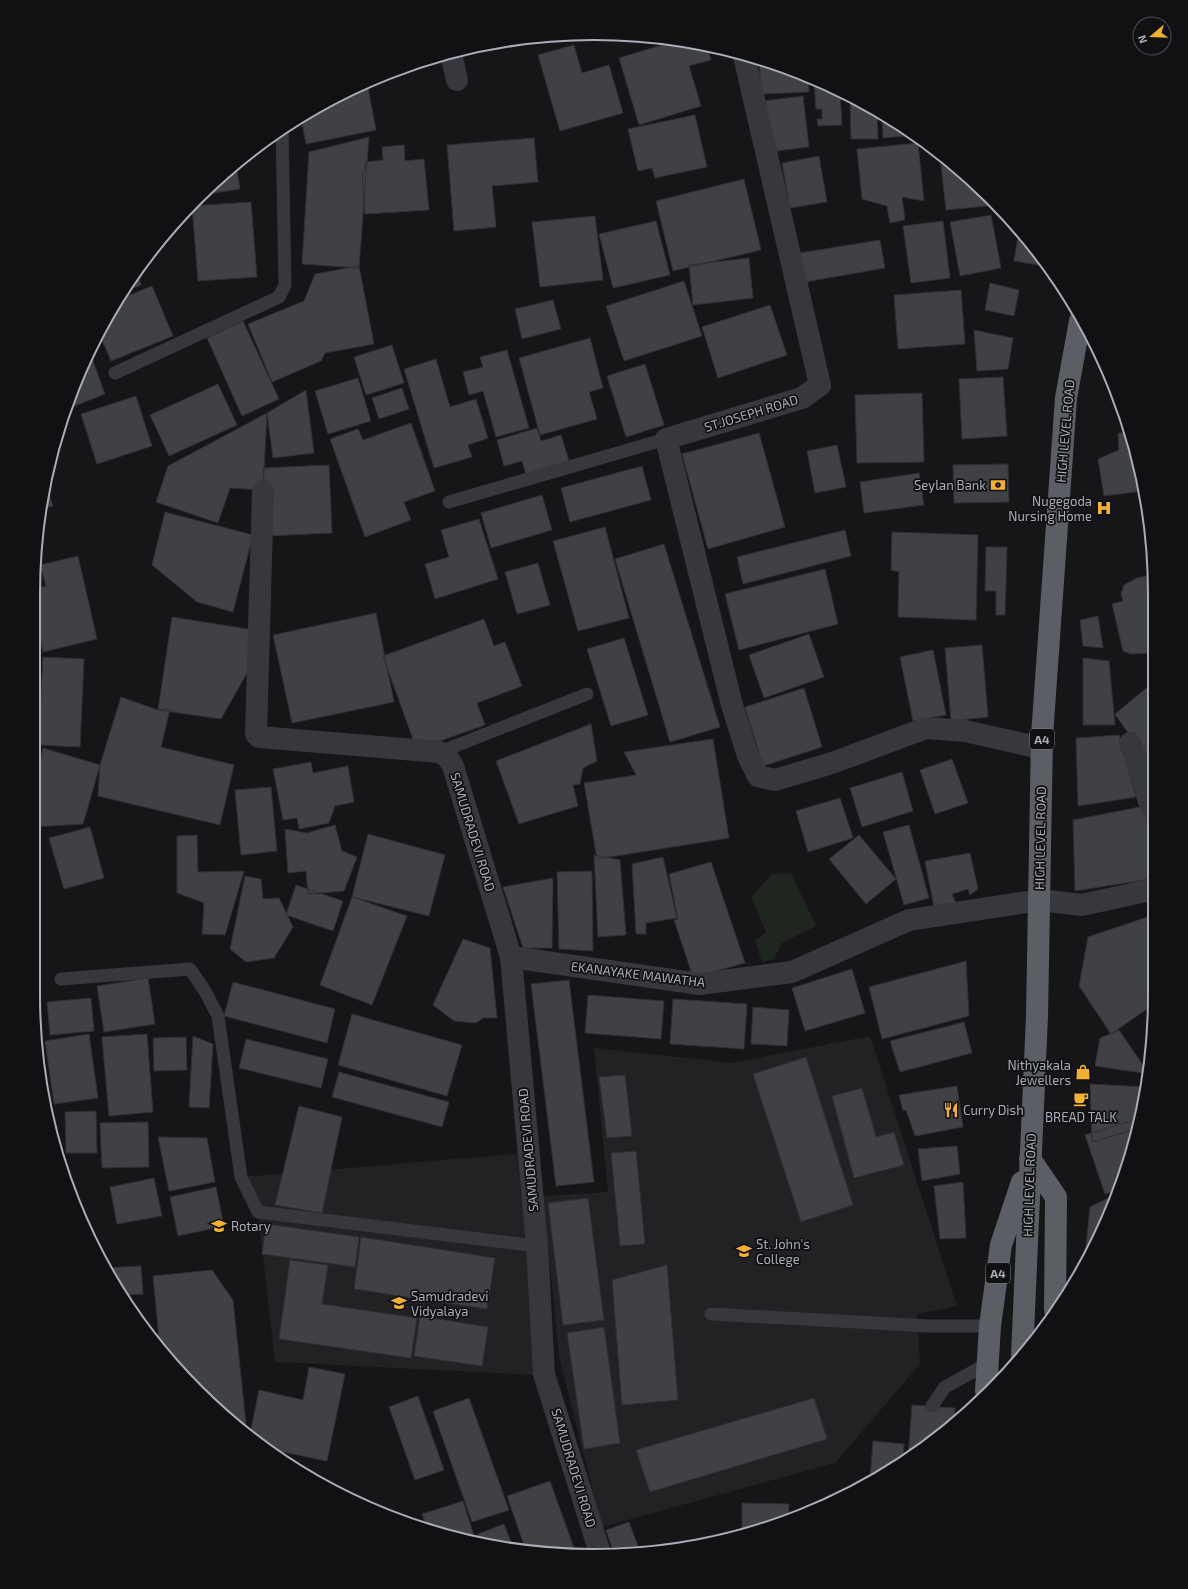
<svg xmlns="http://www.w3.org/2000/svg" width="1188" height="1589" font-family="'Exo 2',sans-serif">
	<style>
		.built { fill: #222225 }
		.green { fill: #1e261f }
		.building { fill: #404145; stroke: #303034 }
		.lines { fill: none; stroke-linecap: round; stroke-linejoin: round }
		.service { stroke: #37383d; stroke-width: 13 }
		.minor { stroke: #37383d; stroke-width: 22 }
		.trunk { stroke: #5b5e65; stroke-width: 22 }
		.labels { text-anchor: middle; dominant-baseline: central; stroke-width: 3.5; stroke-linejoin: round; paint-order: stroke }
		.shield { fill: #111113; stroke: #7b7e86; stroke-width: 1 }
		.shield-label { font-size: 12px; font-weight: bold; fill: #a8adb8 }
		.street-label { font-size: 13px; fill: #a8adb8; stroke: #111113 }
		.poi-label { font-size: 13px; fill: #a8adb8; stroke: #111113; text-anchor: start }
		.rim { fill: none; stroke: #a8adb8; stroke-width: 2 }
	</style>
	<rect width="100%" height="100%" fill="#161618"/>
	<path class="built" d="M870 1036 957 1306 917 1314 920 1364 835 1463 602 1527 559 1357 543 1196 608 1192 594 1048 733 1063Z
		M517 1154 526 1245 535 1375 275 1362 258 1212 241 1177Z"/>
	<path class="green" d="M791 873 816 926 782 943 774 959 762 962 755 941 766 932 751 897 772 874Z"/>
	<path class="building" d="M537 39 538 42 489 51 488 44Z
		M675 41 706 45 711 60 689 66 701 106 639 125 619 58Z
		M574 45 582 73 609 65 623 113 560 131 538 55Z
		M759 61 808 75 809 92 761 94Z
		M817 80 840 92 842 125 818 126 817 119H822V109H816L814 81Z
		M367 82 376 130 306 144 301 118Z
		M803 96 809 147 769 152 763 101Z
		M850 98 877 112 878 139H851Z
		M695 115 707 167 655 178 652 168 638 171 628 129Z
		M882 115 905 127 915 135 883 138Z
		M369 137 359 268 302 264 309 152Z
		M534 138 538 182 492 186 496 227 454 231 447 145Z
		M918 143 924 201 902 197 905 220 890 223 887 206 862 199 857 149Z
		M404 145 405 161 424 159 429 210 365 214 362 172 366 171 365 162 383 160 382 147Z
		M819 156 827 202 790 208 782 163Z
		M940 156 991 197 997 205 946 210Z
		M236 165 240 189 200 195Z
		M744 179 761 250 673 271 656 201Z
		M251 202 257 277 198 281 192 206Z
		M991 215 1001 268 960 276 950 222Z
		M595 216 603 280 540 287 532 222Z
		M656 221 670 275 613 288 599 234Z
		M943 221 950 278 911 283 903 226Z
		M1019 231 1045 263 1044 266 1014 261Z
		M880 240 885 268 805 282 800 253Z
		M749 258 753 298 693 305 689 265Z
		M359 266 374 344 325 353 321 361 272 382 248 324 304 301 315 274Z
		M137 272 141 285 125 291Z
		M684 281 702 336 624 361 606 306Z
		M990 283 1019 290 1014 316 985 310Z
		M152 286 173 336 111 361 99 333 120 299Z
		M961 290 965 344 898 349 894 295Z
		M553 300 561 329 522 339 515 309Z
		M770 305 787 355 718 378 702 327Z
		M243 321 279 399 242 416 207 338Z
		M974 330 1013 338 1008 369 977 371Z
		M590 338 603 388 589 392 597 419 540 435 519 358Z
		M392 345 404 383 366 395 354 357Z
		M89 350 105 394 67 409Z
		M507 350 529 428 496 437 483 391 469 395 463 372 483 367 480 357Z
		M436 359 450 407 476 399 488 438 468 445 472 457 434 468 404 369Z
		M645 364 664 425 626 437 607 376Z
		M1003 377 1007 436 962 439 959 379Z
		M358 378 371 421 328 434 315 391Z
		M218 384 237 425 169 456 150 415Z
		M402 388 409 409 379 419 372 398Z
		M306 390 314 453 273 458 267 413Z
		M922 393 924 462 857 463 855 395Z
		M136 396 152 446 97 464 81 414Z
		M267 413 263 490 230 488 218 523 156 502 168 466Z
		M411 423 435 491 404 502 411 520 365 537 330 439 358 429 363 440Z
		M537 428 541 441 561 435 569 461 526 474 522 461 504 466 497 440Z
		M759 433 785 527 708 549 682 454Z
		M1118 433H1126L1136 460 1143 491 1104 496 1098 459 1119 450Z
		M837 445 846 487 815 493 807 451Z
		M1008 464 1009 502 954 503 953 465Z
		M329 465 332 533 267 536 263 468Z
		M642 466 651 500 570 522 561 488Z
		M919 473 924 505 864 513 860 482Z
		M46 485 53 506 42 509Z
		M542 495 552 530 491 548 481 513Z
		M165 512 253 535 233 612 197 602 152 565Z
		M479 519 498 579 435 599 425 564 449 557 441 530Z
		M605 527 629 618 578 631 553 541Z
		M845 530 851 556 743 584 737 557Z
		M892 532 978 535 976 620 898 617 899 572 891 570Z
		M664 544 720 727 670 742 615 559Z
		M986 547H1007L1005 615H996V591H985Z
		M78 556 97 639 43 652 36 623 34 624V589L46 586 40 565Z
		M538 563 550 605 517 614 505 572Z
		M825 569 838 624 739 650 725 594Z
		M1150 575V653L1131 654 1123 651 1112 604 1123 601 1121 594 1124 585 1137 578Z
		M376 613 394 702 292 723 273 635Z
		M1098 616 1103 648 1083 646 1080 620Z
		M172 617 254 630 247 673 221 719 158 710Z
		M484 619 494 646 505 642 522 686 477 703 485 725 420 748 414 742 383 656Z
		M809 634 824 677 764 698 749 655Z
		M624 638 648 715 611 726 587 649Z
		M982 645 988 717 951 721 945 648Z
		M933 650 946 715 913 721 900 657Z
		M43 657 84 659 80 747 38 745Z
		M1083 658 1109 661 1115 725H1083Z
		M1150 685V765L1115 714Z
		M804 688 822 747 763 766 745 707Z
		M121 697 158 710 170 709 161 747 234 765 220 825 98 796 100 765Z
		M591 724 597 761 583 768 580 784 573 785 578 806 519 824 496 761Z
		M1119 735 1136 797 1078 806 1076 738Z
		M713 739 729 838 597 859 584 783 636 775 624 752Z
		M43 748 100 765 83 824 33 827 34 769H38Z
		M952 759 968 803 935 814 920 770Z
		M311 762 313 773 348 766 354 802 335 806 329 823 299 829 297 818 283 820 273 769Z
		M902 772 913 811 862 827 850 788Z
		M271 787 277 851 241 855 235 790Z
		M840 798 853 838 808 852 796 811Z
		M1145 806 1150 833V879L1075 891 1073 820Z
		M335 825 342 851 357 857 344 891 308 894 306 871 288 873 285 829 307 833Z
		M909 825 929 898 904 905 883 832Z
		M90 827 104 878 64 889 49 838Z
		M368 834 445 855 429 916 352 897Z
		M197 835 198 872 244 871 225 935 202 934 204 903 177 893V836Z
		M859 835 896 879 866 904 829 859Z
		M970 853 978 889 970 895 968 889 952 894 957 905 934 907 925 861Z
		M594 855 620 860 626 935 598 937Z
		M663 857 677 918 646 923V934H636L632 864Z
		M711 862 745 963 693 977 674 920 678 919 669 874Z
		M592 871 593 951 559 949 557 872Z
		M245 876 261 879 263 899 279 898 293 927 274 958 246 962 230 949Z
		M553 878 552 948H523L503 887Z
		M296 885 343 901 333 931 286 915Z
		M352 897 407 916 372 1005 320 985Z
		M1150 916V1007L1111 1034 1079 986 1088 937Z
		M463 939 490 948 497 1018H483L476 1023 454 1021 433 1005Z
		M966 961 969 1016 882 1039 869 987Z
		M852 969 865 1013 805 1031 792 988Z
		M148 978 155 1024 104 1032 97 986Z
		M569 980 594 1182 556 1186 531 984Z
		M233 982 335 1009 327 1043 224 1016Z
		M588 995 664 1001 661 1039 585 1033Z
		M91 998 94 1031 50 1035 47 1002Z
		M673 999 747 1004 744 1049 670 1044Z
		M753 1007 789 1010 787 1046 751 1044Z
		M352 1014 462 1045 447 1096 338 1065Z
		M964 1022 972 1053 900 1072 890 1041Z
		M1119 1030 1149 1074 1095 1066 1100 1038Z
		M89 1034 98 1098 54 1104 45 1041Z
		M147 1034 153 1112 109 1116 102 1037Z
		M193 1036 213 1044 209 1108 189 1107Z
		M186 1037 187 1070 154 1071 153 1038Z
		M246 1039 328 1059 321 1088 239 1068Z
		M806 1057 853 1205 801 1222 753 1074Z
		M339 1072 449 1102 442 1127 332 1097Z
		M625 1075 632 1136 607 1138 599 1077Z
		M1090 1084 1146 1087 1136 1129 1092 1142Z
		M957 1086 963 1127 915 1136 906 1110 903 1111 899 1095Z
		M862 1088 876 1137 894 1132 904 1165 854 1178 832 1096Z
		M299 1106 342 1117 322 1213 275 1205Z
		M96 1111 97 1153H66L65 1112Z
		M1138 1119 1125 1176 1118 1190 1105 1194 1085 1135Z
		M148 1122 149 1167 102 1168 100 1123Z
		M158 1137 207 1138 215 1182 169 1191Z
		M52 1139H58L60 1159 52 1140Z
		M957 1146 960 1174 922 1181 918 1149Z
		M636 1151 645 1244 620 1246 611 1153Z
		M154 1178 162 1216 117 1224 110 1187Z
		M963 1182 966 1238 940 1239 934 1186Z
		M216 1187 224 1226 178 1236 170 1197Z
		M1117 1194 1084 1267 1090 1207Z
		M588 1198 604 1320 563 1325 548 1203Z
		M266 1224 359 1237 355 1267 262 1254Z
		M361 1237 495 1258 487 1309 354 1289Z
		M290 1260 328 1265 322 1304 417 1318 411 1358 279 1339Z
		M667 1265 678 1400 622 1405 612 1280Z
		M141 1266 143 1294 121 1295 108 1276 105 1268Z
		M212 1270 233 1300 246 1424 236 1425 224 1417 160 1348 153 1276Z
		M420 1316 488 1327 482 1366 414 1356Z
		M604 1327 620 1443 584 1449 567 1333Z
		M309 1367 345 1374 327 1461 273 1450 250 1434 259 1390 303 1400Z
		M418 1396 444 1470 415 1480 389 1407Z
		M469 1398 509 1510 472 1522 433 1411Z
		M814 1398 827 1439 650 1492 636 1450Z
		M912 1405 955 1408 954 1419 908 1459Z
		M873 1441 904 1444 903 1463 870 1479Z
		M550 1481 575 1551 525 1548 507 1496Z
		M463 1501 476 1542 426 1525 422 1514Z
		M742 1503 789 1504 788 1519 774 1526 742 1533Z
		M629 1522 639 1549 622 1554H614L606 1530Z
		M504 1524 513 1547 482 1545 478 1534Z"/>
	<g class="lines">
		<path class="service" d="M115 373 279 297 285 285 282 128
			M449 502 666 439
			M440 752 587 694
			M61 979 190 969 205 991 218 1016 241 1177 258 1212 537 1246
			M711 1314 929 1326H990
			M932 1406 945 1387 987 1364"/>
		<path class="minor" d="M451 54 457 80
			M744 56 820 385 802 398 666 439 732 705 748 756 758 776 775 780 832 763 926 728 965 731 1041 748
			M263 491 256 734 259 737 440 752 448 758 453 766 511 957 537 1246 544 1374 600 1553
			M1130 743 1137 761 1150 805
			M511 957 700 984 792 972 909 920 1040 900 1082 905 1150 890"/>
		<path class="trunk" d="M1030 1159 1056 1197 1055 1310
			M1022 1356 1037 1016 1042 736 1066 398 1080 321
			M986 1391 990 1326 1001 1245 1022 1182"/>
	</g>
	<defs>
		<g id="bank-bare" transform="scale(1.2)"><path d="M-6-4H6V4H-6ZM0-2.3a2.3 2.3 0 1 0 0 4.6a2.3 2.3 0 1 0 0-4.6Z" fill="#f2b134" stroke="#111113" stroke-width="2.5" paint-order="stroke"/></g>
		<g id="hospital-bare" transform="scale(1.2)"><path d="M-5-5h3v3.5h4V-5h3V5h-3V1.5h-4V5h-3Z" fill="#f2b134" stroke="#111113" stroke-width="2.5" paint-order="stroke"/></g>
		<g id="shop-bare" transform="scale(1.2)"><path d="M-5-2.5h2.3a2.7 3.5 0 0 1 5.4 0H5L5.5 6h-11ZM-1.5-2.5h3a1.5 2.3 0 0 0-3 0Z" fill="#f2b134" stroke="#111113" stroke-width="2.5" paint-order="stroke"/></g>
		<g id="cafe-bare" transform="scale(1.2)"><path d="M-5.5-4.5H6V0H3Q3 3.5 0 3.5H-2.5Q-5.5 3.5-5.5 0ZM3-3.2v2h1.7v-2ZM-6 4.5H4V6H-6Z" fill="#f2b134" stroke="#111113" stroke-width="2.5" paint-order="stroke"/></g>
		<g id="restaurant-bare" transform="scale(1.2)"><path d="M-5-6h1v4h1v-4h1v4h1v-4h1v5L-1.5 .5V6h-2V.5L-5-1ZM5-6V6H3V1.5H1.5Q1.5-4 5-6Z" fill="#f2b134" stroke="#111113" stroke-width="2.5" paint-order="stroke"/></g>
		<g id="school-bare" transform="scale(1.2)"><path d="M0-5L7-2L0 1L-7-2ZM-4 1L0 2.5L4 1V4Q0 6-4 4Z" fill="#f2b134" stroke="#111113" stroke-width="2.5" paint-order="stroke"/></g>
	</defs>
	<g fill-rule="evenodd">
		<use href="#bank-bare" x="998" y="485"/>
		<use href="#hospital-bare" x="1104" y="508"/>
		<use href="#shop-bare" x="1083" y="1072"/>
		<use href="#cafe-bare" x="1081" y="1099"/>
		<use href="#restaurant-bare" x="951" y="1110"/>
		<use href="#school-bare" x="219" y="1226"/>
		<use href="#school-bare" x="744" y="1251"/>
		<use href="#school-bare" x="399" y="1303"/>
	</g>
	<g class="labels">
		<g class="shield">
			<rect x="1030" y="729" width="24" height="20" rx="3"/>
			<rect x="986" y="1263" width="24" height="20" rx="3"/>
		</g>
		<g class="shield-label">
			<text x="1042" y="739">A4</text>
			<text x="998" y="1273">A4</text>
		</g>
		<g class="street-label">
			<text transform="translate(751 413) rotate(-17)">ST.JOSEPH ROAD</text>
			<text transform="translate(1065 431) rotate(-85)">HIGH LEVEL ROAD</text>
			<text transform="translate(473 832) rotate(73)">SAMUDRADEVI ROAD</text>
			<text transform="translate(1040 838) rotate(-89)">HIGH LEVEL ROAD</text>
			<text transform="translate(638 974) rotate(7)">EKANAYAKE MAWATHA</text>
			<text transform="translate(528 1150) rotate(-95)">SAMUDRADEVI ROAD</text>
			<text transform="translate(1029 1185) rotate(-88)">HIGH LEVEL ROAD</text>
			<text transform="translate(574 1468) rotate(73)">SAMUDRADEVI ROAD</text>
		</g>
		<g class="poi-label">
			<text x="986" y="485" text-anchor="end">Seylan Bank</text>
			<text x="1092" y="501" text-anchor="end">Nugegoda<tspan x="1092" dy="15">Nursing Home</tspan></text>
			<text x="1071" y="1065" text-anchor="end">Nithyakala<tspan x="1071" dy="15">Jewellers</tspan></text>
			<text x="963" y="1110">Curry Dish</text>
			<text x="1081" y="1117" text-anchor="middle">BREAD TALK</text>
			<text x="231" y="1226">Rotary</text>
			<text x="756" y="1244">St. John's<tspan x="756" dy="15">College</tspan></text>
			<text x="411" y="1296">Samudradevi<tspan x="411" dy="15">Vidyalaya</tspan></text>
		</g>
	</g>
	<path d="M0 0H1188V1589H0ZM594 40H594A554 554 0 0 1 1148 594V995A554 554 0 0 1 594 1549H594A554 554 0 0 1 40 995V594A554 554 0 0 1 594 40Z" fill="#111113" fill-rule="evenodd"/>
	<path class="rim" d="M594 40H594A554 554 0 0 1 1148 594V995A554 554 0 0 1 594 1549H594A554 554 0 0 1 40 995V594A554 554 0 0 1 594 40Z"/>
	<g transform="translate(1152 36) rotate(251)"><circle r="19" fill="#111113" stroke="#4d4f55"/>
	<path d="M0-3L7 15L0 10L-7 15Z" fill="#f2b134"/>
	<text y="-6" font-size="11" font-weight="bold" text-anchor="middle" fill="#a8adb8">N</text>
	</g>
</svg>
